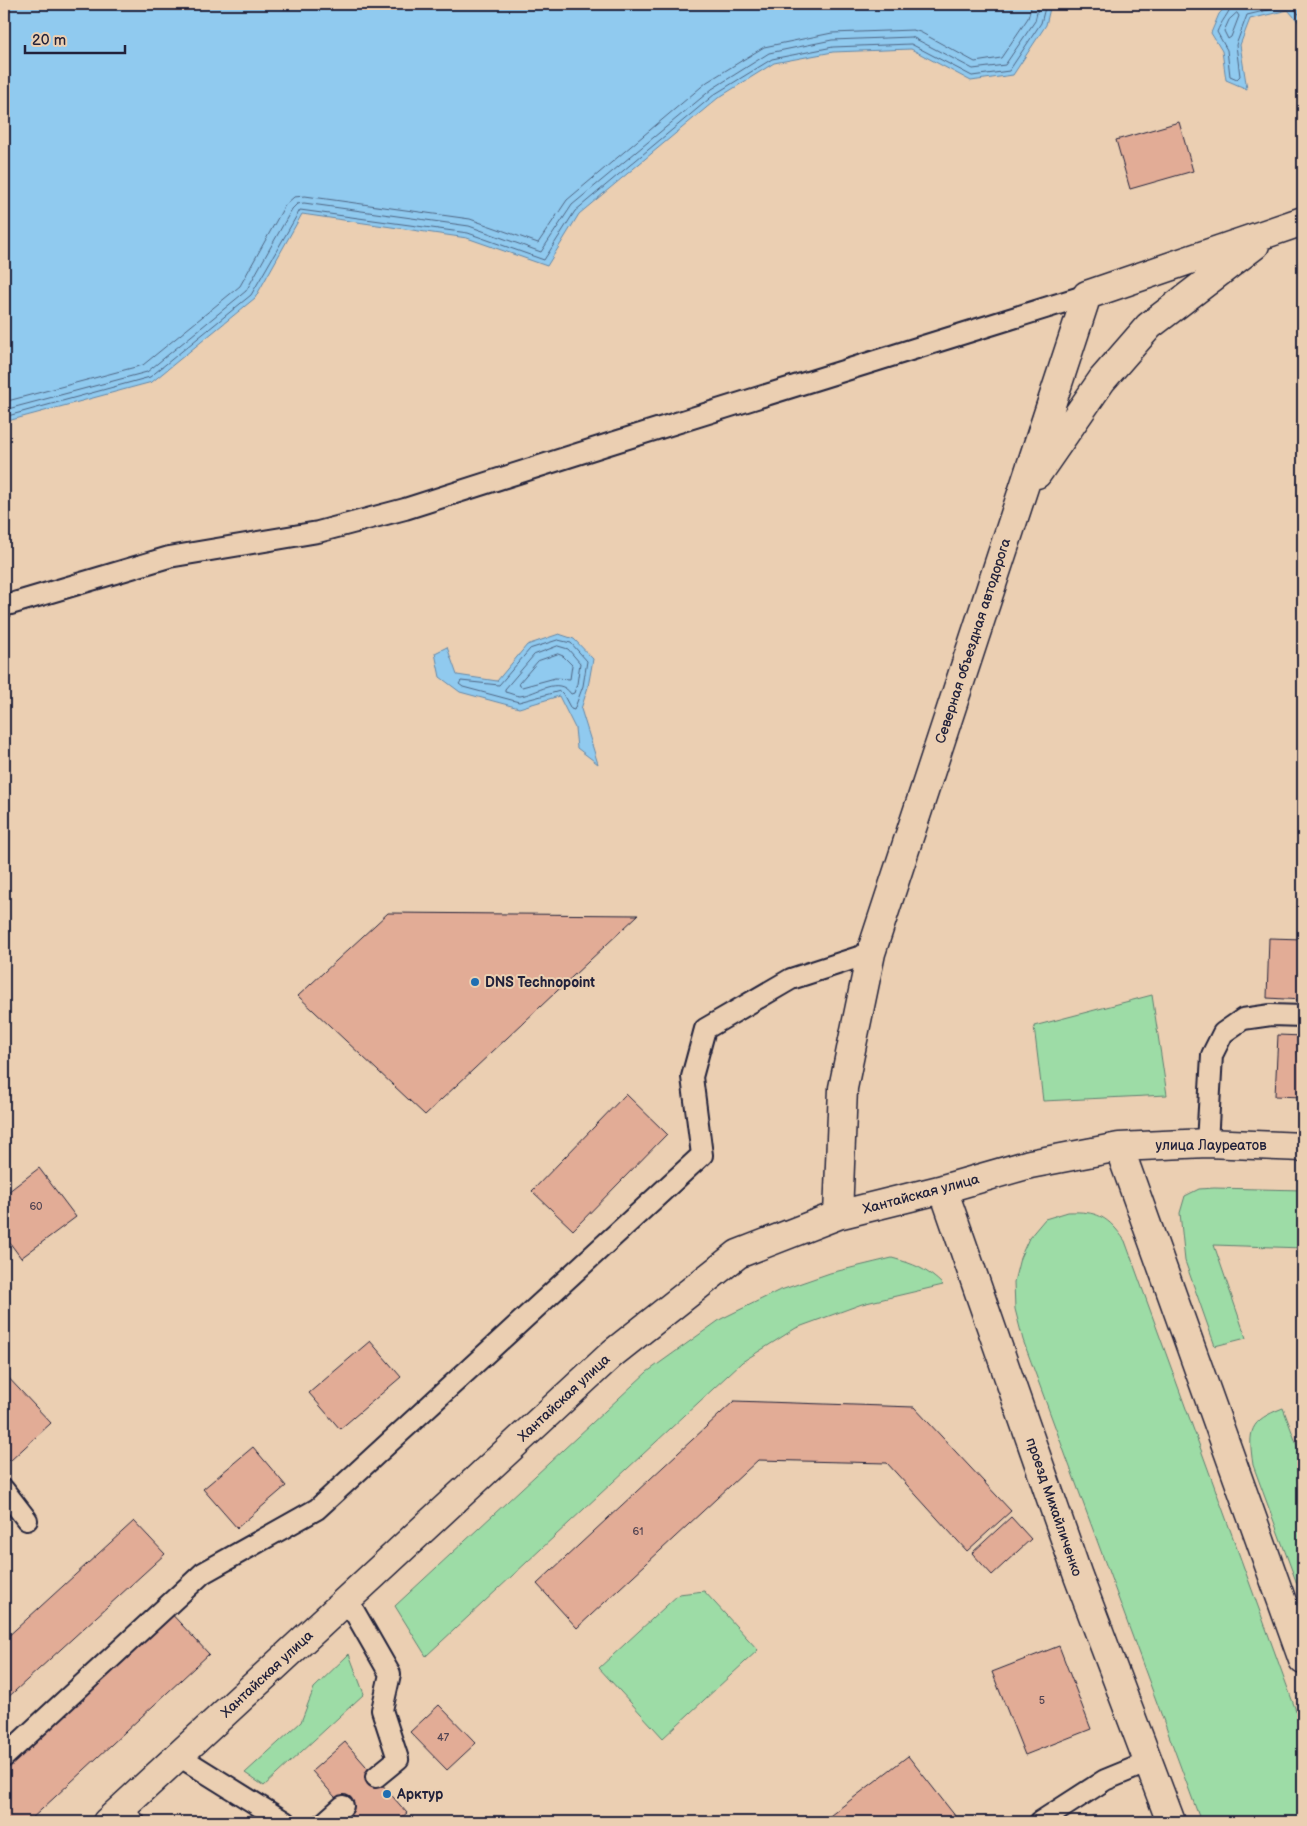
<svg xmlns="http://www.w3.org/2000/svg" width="1307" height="1826" font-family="'Balsamiq Sans',sans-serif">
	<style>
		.green { fill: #9ddca6; stroke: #607f70 }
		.water { fill: #90caef; stroke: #6487a7 }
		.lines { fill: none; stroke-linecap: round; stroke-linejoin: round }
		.shore { stroke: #4e6583; stroke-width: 1 }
		.building { fill: #e2ac96; stroke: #22223b }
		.service-casing { stroke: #22223b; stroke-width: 24 }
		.tertiary-casing { stroke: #22223b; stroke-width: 31 }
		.service { stroke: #ebcfb2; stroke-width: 20 }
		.tertiary { stroke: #ebcfb2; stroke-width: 28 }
		.poi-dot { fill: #1f6fb2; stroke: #ebcfb2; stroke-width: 2 }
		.labels { text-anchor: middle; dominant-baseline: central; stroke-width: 4; stroke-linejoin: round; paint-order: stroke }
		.number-label { font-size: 11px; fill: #524452 }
		.street-label { font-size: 14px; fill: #22223b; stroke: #ebcfb2 }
		.poi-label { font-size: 14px; font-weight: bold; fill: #22223b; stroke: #ebcfb2; text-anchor: start }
	</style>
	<rect width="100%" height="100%" fill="#ebcfb2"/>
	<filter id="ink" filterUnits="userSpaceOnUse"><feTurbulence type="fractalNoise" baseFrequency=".02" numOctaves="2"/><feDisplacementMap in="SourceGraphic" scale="10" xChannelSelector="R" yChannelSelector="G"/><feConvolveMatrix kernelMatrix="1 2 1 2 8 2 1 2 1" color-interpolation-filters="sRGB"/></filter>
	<g filter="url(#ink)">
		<path class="green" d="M1152 995 1167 1095 1043 1101 1034 1026Z
			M1214 1188 1303 1190V1248L1214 1245 1246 1338 1215 1346 1185 1261 1180 1213 1185 1196 1199 1189Z
			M1068 1212C1097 1211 1108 1216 1125 1241L1303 1730V1822H1201L1023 1340 1015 1309 1014 1282 1020 1258 1029 1238 1045 1219Z
			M892 1258C914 1264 927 1269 943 1285L862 1304 796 1328 742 1362 426 1656 395 1606 647 1372 721 1319 778 1291 830 1273Z
			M1283 1408 1303 1461V1600L1253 1465C1248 1430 1249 1421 1283 1408Z
			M704 1591 758 1650 663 1738 599 1668 679 1594Z
			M349 1654 364 1694 264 1786 245 1773 301 1722 314 1688Z"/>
		<path class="water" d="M4 4H1051L1046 25 1013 75 971 81 911 49 833 52 774 63 718 98 579 214 547 266 467 238 302 214 255 298 152 382 4 422Z
			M1228 4H1303V27L1288 10 1250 19 1240 45 1247 89 1226 80 1222 51 1211 33 1219 14Z
			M559 634 574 639 593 659 588 687 581 709 598 764 577 748 575 728 559 696 519 708 460 692 440 677 435 653 447 647 457 675 497 681 527 645Z"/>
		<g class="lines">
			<path class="shore" d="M1232 4C1230 12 1220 23 1217 32L1227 50 1230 76 1237 79 1240 76 1236 45 1247 15 1289 5 1293 7 1303 19
				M1237 13 1239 16 1231 37 1228 39 1224 31 1229 20Z
				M4 402 143 365 240 286 285 205 294 197 305 196 470 219 538 243 567 200 707 82 764 47 832 33 913 30 920 32 975 62 1001 58 1028 18 1032 4
				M4 410 147 372 246 291 292 209 297 204 304 203 469 226 541 252 572 205 712 89 769 53 832 40 912 37 973 69 1005 65 1035 21 1039 4
				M4 417 150 377 251 295 300 210 468 233 544 260 575 211 715 94 772 59 833 47 911 44 972 76 1009 71 1041 23 1046 4
				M558 640 571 643 587 661 583 686 574 710 571 709 563 694 560 691 519 702 463 687 459 684 461 681 499 685 530 649Z
				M558 646 568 649 580 663 577 684 574 693 571 694C558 675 537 694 520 696 516 696 510 693 505 692V689L534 655Z
				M558 654 563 656 572 665 570 679 555 678 522 687 520 686 519 683 538 661Z"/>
		</g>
		<path class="building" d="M1179 122 1193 171 1130 189 1116 140Z
			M388 913 638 915 425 1115 298 996Z
			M1269 938 1303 939V1000L1267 998Z
			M1278 1035 1303 1036V1097L1275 1096Z
			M626 1094 667 1134 573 1230 532 1191Z
			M39 1168 76 1217 21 1258 4 1235V1195Z
			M370 1341 401 1377 340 1429 309 1393Z
			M4 1373 51 1423 10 1461 4 1455Z
			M734 1401 914 1407 1011 1511 967 1551 887 1463 758 1460 577 1628 537 1584Z
			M253 1447 286 1486 237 1528 203 1489Z
			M1011 1517 1031 1539 992 1575 972 1553Z
			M134 1521 165 1554 4 1701V1640Z
			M167 1609 209 1654 28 1822H4V1760Z
			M1059 1646 1091 1729 1025 1755 992 1672Z
			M439 1705 476 1743 447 1770 410 1732Z
			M345 1742 407 1813 396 1822H357L312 1771Z
			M908 1756 960 1822H822Z"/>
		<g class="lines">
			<g class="service-casing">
				<path id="service" d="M4 606 169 557 318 532 405 509 612 443 1087 295
					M1207 1143 1212 1055 1223 1033 1243 1019 1271 1015 1303 1016
					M4 1490 27 1520
					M347 1599 390 1674 382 1710 398 1759 376 1777
					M179 1756 285 1822
					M4 1757 203 1573 317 1509 702 1155 692 1077 705 1029 791 979 871 953
					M121 1809 134 1822
					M325 1822 343 1806
					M1040 1822 1105 1780 1149 1762"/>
			</g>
			<g class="tertiary-casing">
				<path id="tertiary" d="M1037 474 1102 380 1149 326 1255 245
					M1119 1147 1303 1660
					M943 1189 1078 1576 1171 1822
					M838 1215 843 1088 871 953 1087 295 1303 221
					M107 1822 613 1353 738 1254 838 1215 943 1189 1030 1164 1119 1147 1207 1143 1303 1147"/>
			</g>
			<use href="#service" class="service"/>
			<use href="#tertiary" class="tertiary"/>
		</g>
	</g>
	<g class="poi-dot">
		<circle cx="475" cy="982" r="5"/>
		<circle cx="387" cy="1794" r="5"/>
	</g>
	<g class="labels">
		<g class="number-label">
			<text x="36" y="1206">60</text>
			<text x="638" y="1531">61</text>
			<text x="1042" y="1700">5</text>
			<text x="443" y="1737">47</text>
		</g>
		<g class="street-label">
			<text transform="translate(973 641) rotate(-72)">Северная объездная автодорога</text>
			<text x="1211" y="1145">улица Лауреатов</text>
			<text transform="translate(921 1194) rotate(-15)">Хантайская улица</text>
			<text transform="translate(564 1398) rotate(-43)">Хантайская улица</text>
			<text transform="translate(1054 1507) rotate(71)">проезд Михайличенко</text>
			<text transform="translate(267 1674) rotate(-43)">Хантайская улица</text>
		</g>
		<g class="poi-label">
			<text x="485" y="982">DNS Technopoint</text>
			<text x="397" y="1794">Арктур</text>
		</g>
	</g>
	<rect width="1307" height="1826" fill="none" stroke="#ebcfb2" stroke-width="20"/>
	<rect x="10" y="10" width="1287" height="1806" fill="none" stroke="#22223b" stroke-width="2" filter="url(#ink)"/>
	<path d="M25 45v8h100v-8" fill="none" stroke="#22223b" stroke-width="2.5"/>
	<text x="32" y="45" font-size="15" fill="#22223b" stroke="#ebcfb2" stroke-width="4" paint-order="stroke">20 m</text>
</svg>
